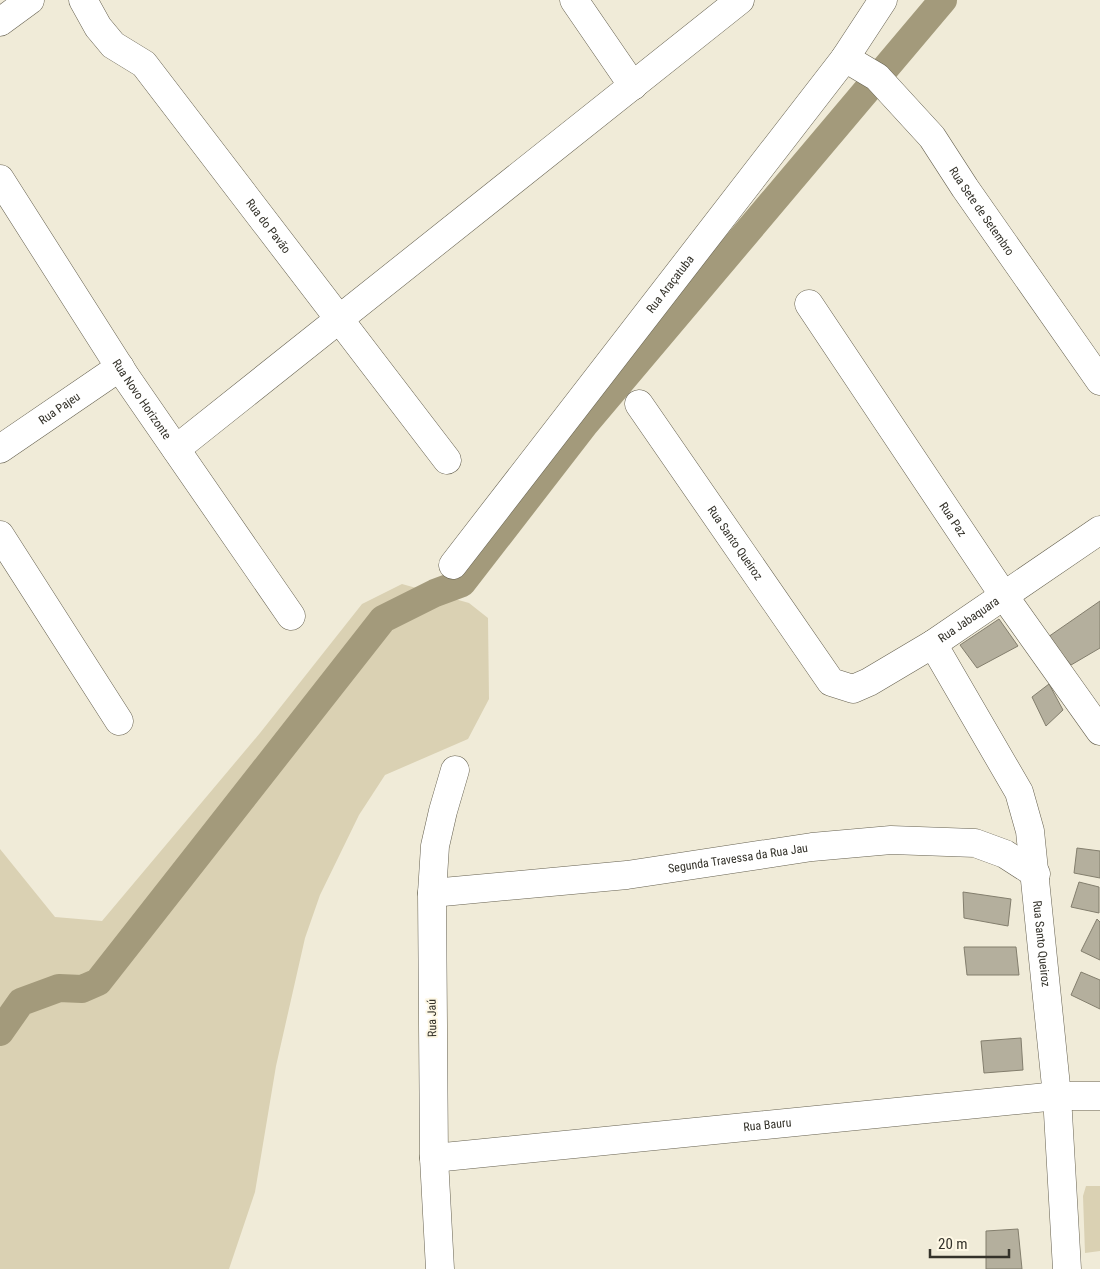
<svg xmlns="http://www.w3.org/2000/svg" width="1100" height="1269" font-family="'Roboto Condensed',sans-serif">
	<style>
		.green { fill: #dad1b3 }
		.lines { fill: none; stroke-linecap: round; stroke-linejoin: round }
		.canal { stroke: #a39a7b; stroke-width: 28 }
		.building { fill: #b4af9d; stroke: #837e6d }
		.street-casing { stroke: #666150; stroke-width: 29 }
		.street { stroke: #fff; stroke-width: 28 }
		.labels { text-anchor: middle; dominant-baseline: central; stroke-width: 4; stroke-linejoin: round; paint-order: stroke }
		.street-label { font-size: 12px; fill: #34322a; stroke: #fef8e5 }
	</style>
	<rect width="100%" height="100%" fill="#f0ebd8"/>
	<path class="green" d="M402 584 469 603 488 618 489 699 468 739 385 775 359 815 320 895 305 938 276 1066 255 1192 229 1269H0V849L55 917 102 921 260 733 362 604Z
		M1086 1186H1100V1251L1085 1253 1083 1196Z"/>
	<g class="lines">
		<path class="canal" d="M0 1032 21 1002 59 988 82 989 98 982 383 619 435 593 462 583 585 424 943 0"/>
	</g>
	<path class="building" d="M1100 601V648L1071 665 1048 637Z
		M999 619 1018 646 977 668 960 645Z
		M1049 684 1063 710 1046 726 1032 697Z
		M1077 848 1100 851V878L1074 873Z
		M1079 882 1099 887V913L1071 907Z
		M963 892 1011 899 1008 926 964 918Z
		M1097 919 1100 922V960L1081 951Z
		M964 947H1016L1019 975H967Z
		M1081 972 1100 980V1009L1071 995Z
		M1021 1038 1023 1070 984 1073 981 1041Z
		M1018 1229 1022 1269H986V1231Z"/>
	<g class="lines">
		<g class="street-casing">
			<g id="street">
				<path id="s1" d="M83 0 98 27 113 45 144 64 447 460"/>
				<path d="M574 0 633 86"/>
				<path d="M0 22 30 0"/>
				<path id="s2" d="M845 58 877 77 932 137 965 188 1100 381"/>
				<path id="s3" d="M0 179 126 377 291 616"/>
				<path id="s4" d="M809 304 1004 596 1100 731"/>
				<path id="s5" d="M639 404 831 682 853 689 869 682 933 644 1100 530"/>
				<path id="s6" d="M0 449 120 367"/>
				<path d="M176 449 740 0"/>
				<path d="M0 535 119 721"/>
				<path id="s7" d="M453 565 845 58 883 0"/>
				<path id="s8" d="M933 644 1019 792 1030 831 1057 1096 1067 1269"/>
				<path id="s9" d="M432 893 627 875 812 847 891 840 975 843 1005 854 1036 874"/>
				<path id="s10" d="M434 1158 1057 1096H1100"/>
				<path d="M440 1269 434 1158 432 893 435 846 443 811 455 770"/>
			</g>
		</g>
		<use href="#street" class="street"/>
	</g>
	<g class="labels">
		<g class="street-label">
			<text stroke="none"><textPath href="#s2" startOffset="208">Rua Sete de Setembro</textPath></text>
			<text stroke="none"><textPath href="#s1" startOffset="295">Rua do Pavão</textPath></text>
			<text stroke="none"><textPath href="#s7" startOffset="355">Rua Araçatuba</textPath></text>
			<text stroke="none"><textPath href="#s3" startOffset="262">Rua Novo Horizonte</textPath></text>
			<text stroke="none"><textPath href="#s6" startOffset="72">Rua Pajeu</textPath></text>
			<text stroke="none"><textPath href="#s4" startOffset="259">Rua Paz</textPath></text>
			<text stroke="none"><textPath href="#s5" startOffset="169">Rua Santo Queiroz</textPath></text>
			<text stroke="none"><textPath href="#s5" startOffset="496">Rua Jabaquara</textPath></text>
			<text stroke="none"><textPath href="#s9" startOffset="308">Segunda Travessa da Rua Jau</textPath></text>
			<text stroke="none"><textPath href="#s8" startOffset="325">Rua Santo Queiroz</textPath></text>
			<text transform="translate(432 1018) rotate(-91)">Rua Jaú</text>
			<text stroke="none"><textPath href="#s10" startOffset="335">Rua Bauru</textPath></text>
		</g>
	</g>
	<path d="M930 1249v8h79v-8" fill="none" stroke="#34322a" stroke-width="2.5"/>
	<text x="938" y="1249" font-size="15" fill="#34322a" stroke="#fef8e5" stroke-width="4" paint-order="stroke">20 m</text>
</svg>
